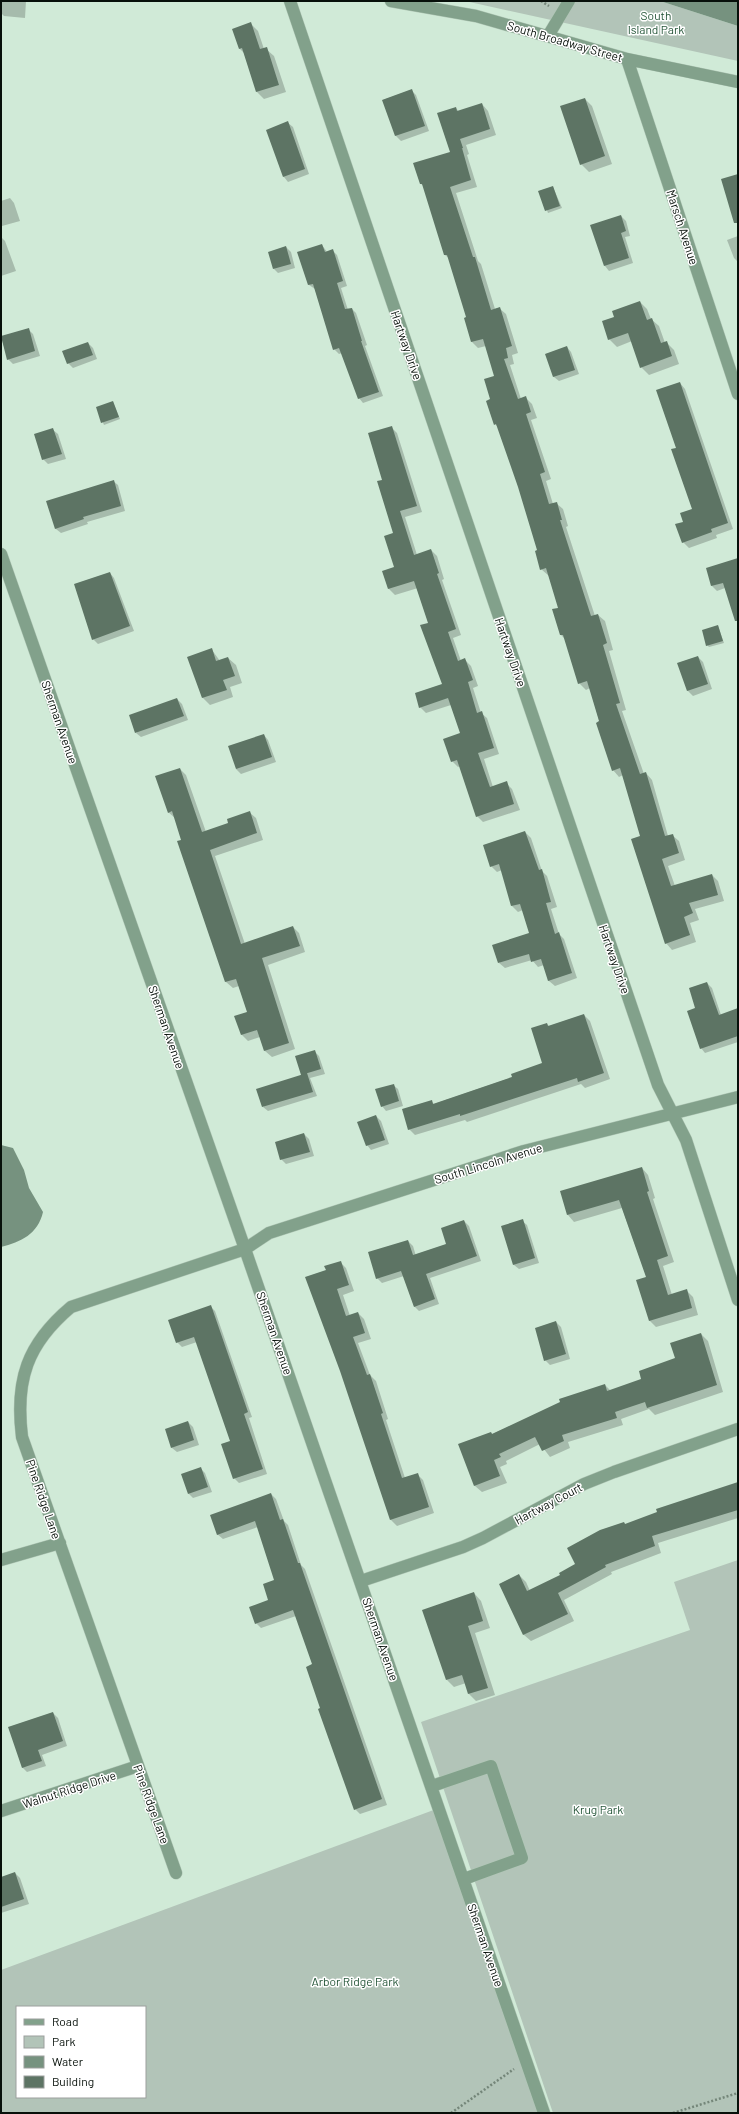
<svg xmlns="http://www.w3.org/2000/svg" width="739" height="2114" font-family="Barlow,sans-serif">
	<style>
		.green { fill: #b2c4b8; fill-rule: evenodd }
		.water { fill: #76927f }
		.shadow { fill: #0003 }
		.building { fill: #5d7464 }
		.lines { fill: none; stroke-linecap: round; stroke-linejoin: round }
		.minor-casing { stroke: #b0c7b6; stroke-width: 13 }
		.path { stroke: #748679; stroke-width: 2.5; stroke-dasharray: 2 2; stroke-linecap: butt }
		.minor { stroke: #82a18b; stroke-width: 12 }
		.labels { text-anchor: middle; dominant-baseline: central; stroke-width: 3; stroke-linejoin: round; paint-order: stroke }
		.park-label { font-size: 12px; fill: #245538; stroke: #fff }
		.street-label { font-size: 12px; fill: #07100a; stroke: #fff }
	</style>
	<rect width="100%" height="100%" fill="#d0ead7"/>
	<path class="green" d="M465 1H660L738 26V61Z
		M738 1560V2113H553L421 1722 690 1630 674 1582Z
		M439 1808 538 2113H1V1970ZM17 2007H145V2097H17Z"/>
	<path class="water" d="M660 1H738V26Z
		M1 1145 13 1148 24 1170 29 1188 43 1212C38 1234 21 1242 1 1247Z"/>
	<path class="shadow" d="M1 1H26L25 18 4 16 1 13Z
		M251 24 258 31 264 49H266L274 56 286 92 264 99 257 92 244 53 239 48Z
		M411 90 416 95 429 131 401 141 396 136 383 100Z
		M585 99 592 106 612 164 589 172 581 164Z
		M482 104 488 111 496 135 466 145 469 154 467 155 477 187 456 193 478 261 481 264 495 309 499 308 506 314 518 353 512 355 514 364 510 365 521 399 526 398 532 404 537 418 531 420 551 479 546 481 553 504 556 503 563 509 568 526 566 527 595 616 598 615 605 621 613 650 609 651 626 710 622 711 644 774 646 773 652 780 668 836 672 835 679 841 685 860 668 866 675 886 712 875 718 881 724 901 695 909 699 920 690 923 696 942 672 950 666 943 641 837 623 775 619 777 613 770 590 688 586 690 579 683 565 639 561 635 559 608 549 576 541 569 538 551 519 487 499 428 495 424 492 400 495 376 486 346 478 348 472 342 467 318 450 259 445 255 424 186 421 184 451 153 456 108 459 112Z
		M288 123 293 127 309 174 288 182 284 177Z
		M553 187 562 208 548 213 540 191Z
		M10 198 14 203 20 221 2 226 1 201Z
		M621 216 626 221 630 236 625 237 633 263 609 271 605 266 592 225Z
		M738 236V262L734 258 727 240Z
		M1 237 5 241 16 271 1 276Z
		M322 245 327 252 332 250 337 255 347 286 341 288 348 310 352 309 356 313 367 345 365 346 383 396 363 403 359 398 342 353 339 354 334 349 315 289 309 285Z
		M286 247 291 252 295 268 278 273 274 269Z
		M640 302 647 309 651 319 659 326 665 343 666 342 674 350 679 364 649 375 641 367 632 341 617 347 609 339 615 318Z
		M28 329 33 334 40 356 13 364 8 359 1 337Z
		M88 343 93 348 97 359 73 368 68 363Z
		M567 347 571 352 579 374 559 381 554 377 546 354Z
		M680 383 685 389 733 529 716 535 717 538 689 548 683 542 684 522 693 509 677 448Z
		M113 402 120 419 104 425 97 408Z
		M391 427 397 433 422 512 405 517 417 555 431 550 437 556 444 579 442 580 461 635 453 638 461 661 465 660 471 666 478 686 473 688 481 713 487 718 499 754 484 759 493 787 506 783 512 789 520 810 483 822 477 816 460 766 458 767 452 761 461 734 451 705 426 713 420 707 443 684 430 623 418 588 395 595 389 589 383 572 396 568 394 534 383 480Z
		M53 430 58 434 66 459 48 464 43 459Z
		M113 481 118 485 125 511 87 522 88 524 61 533 56 529 47 502Z
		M738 559V603L725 588 717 591 712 586 707 569Z
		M110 573 114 578 134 631 98 644 93 639Z
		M718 626 724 643 709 647 707 645Z
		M212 650 220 661 228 658 236 665 242 683 230 687 233 697 210 705 203 698 189 658Z
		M698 657 703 662 712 689 693 696 688 691 679 663Z
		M177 699 182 704 188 720 141 737 136 733Z
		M264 735 268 740 276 762 241 774 236 769Z
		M180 769 186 775 206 832 229 824 249 812 256 818 263 840 215 856 245 944 293 927 299 933 305 952 268 965 295 1049 272 1057 265 1051 260 1037 248 1041 242 1035 236 1017 248 1012 239 986 233 988 226 982 178 842 182 840 175 818 168 812Z
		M525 832 531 838 542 871 547 876 557 907 551 909 559 934 564 939 577 978 555 986 549 981 544 965 538 967 532 960 505 968 499 963 530 934 523 910 518 912 512 906 502 870 497 872 491 866Z
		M707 983 712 988 721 1015 738 1009V1042L705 1053 701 1048 697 1009Z
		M584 1015 590 1021 610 1079 585 1088 581 1084 467 1122 465 1120 415 1135 409 1129 431 1101 434 1104 513 1077 544 1064 547 1024 550 1027Z
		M315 1052 319 1056 325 1074 310 1078 317 1096 268 1111 263 1107 303 1075Z
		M393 1085 398 1089 403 1106 386 1111 382 1106Z
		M376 1116 381 1121 389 1144 371 1150 367 1145Z
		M304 1134 309 1139 314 1156 286 1164 281 1159Z
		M642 1168 648 1175 655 1198 653 1199 674 1262 663 1266 672 1295 686 1290 693 1297 698 1315 656 1327 650 1321 637 1281 647 1278 622 1208 574 1222 568 1215 561 1192Z
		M464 1221 469 1226 481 1261 430 1278 439 1304 419 1311 414 1306 404 1276 382 1283 377 1278 408 1241 413 1246 416 1256 448 1244Z
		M522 1221 527 1225 539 1263 519 1269 514 1265Z
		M340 1262 346 1268 354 1291 343 1295 350 1316 358 1313 364 1319 371 1339 358 1343 370 1375 376 1381 388 1419 386 1420 405 1478 417 1474 423 1480 434 1513 397 1526 391 1520 327 1271Z
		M210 1306 215 1311 252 1417 249 1418 267 1474 239 1483 234 1478 231 1442 197 1342 182 1347 177 1342Z
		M556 1322 561 1327 570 1359 550 1365 545 1360Z
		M701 1334 708 1341 723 1392 655 1415 649 1409 621 1419 623 1425 568 1442 570 1448 550 1457 540 1444 506 1461 507 1464 500 1467 507 1483 482 1492 475 1486 460 1445 491 1433 492 1434 605 1385 611 1391 643 1380 676 1359Z
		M188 1422 193 1427 199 1445 177 1452 172 1448Z
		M201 1469 205 1473 212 1492 193 1498 189 1494Z
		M738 1483V1518L658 1543 661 1553 611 1572 612 1574 564 1600 574 1621 531 1641 524 1635 500 1584 519 1575 526 1582 530 1591 562 1576 624 1523 626 1525Z
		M271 1494 276 1499 284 1521 288 1525 301 1565 305 1569 387 1805 360 1814 355 1809 313 1665 296 1616 261 1628 256 1623 270 1600 275 1580 258 1527 223 1539 217 1534Z
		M474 1593 481 1601 490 1628 475 1633 495 1695 476 1701 469 1694 466 1683 454 1687 447 1680Z
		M53 1713 58 1718 67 1746 42 1755 46 1766 27 1772 22 1767Z
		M15 1873 20 1878 29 1904 1 1913V1878Z"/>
	<path class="building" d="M251 22 260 49 267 47 279 85 256 92 242 48 239 49 232 29Z
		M412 89 425 126 395 136 382 100Z
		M585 98 605 156 580 165 560 106Z
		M482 103 490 129 460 139 463 148 452 151 462 148 471 180 450 187 473 257H475L491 310 500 307 512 346 506 348 508 358 504 359 518 399 526 396 531 412 526 414 545 472 540 474 549 504 557 502 562 520H560L591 616 598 614 607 643 603 645 620 703 616 704 640 774 646 772 665 836 673 834 679 853 662 859 671 886 712 874 718 895 689 903 693 913 684 917 690 935 665 944 631 839 640 836 620 768 612 771 596 723 599 721 587 681 578 684 563 635H560L552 609 558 608 546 568 540 570 535 551 537 550 518 487 496 424 494 425 486 401 490 399 484 379 494 376 483 339 471 342 464 318 466 317 447 255H444L422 184H420L413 163 450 152 437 113 456 107 457 111Z
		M288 121 305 169 283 177 266 130Z
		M738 174V223H734L721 179Z
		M553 186 560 206 545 211 538 191Z
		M621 215 626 231 621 233 629 258 604 266 590 225Z
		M322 244 325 252 333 249 343 281 337 283 345 309 352 308 362 341H361L379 392 358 399 339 348 333 350 313 284 308 285 297 252Z
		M286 246 291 264 273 269 268 252Z
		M640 301 647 320 652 318 661 343 667 341 672 356 640 368 628 333 608 340 602 321 614 317 612 311Z
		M29 328 35 351 7 360 1 336Z
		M88 342 93 355 67 364 62 351Z
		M567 346 575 370 553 377 545 354Z
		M680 382 728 523 711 529 712 532 682 543 675 524 683 522 680 513 692 509 671 449 676 448 656 390Z
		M113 401 119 417 101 423 96 407Z
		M392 426 417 506 400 511 414 555 431 549 439 573 437 574 456 629 448 632 458 661 465 658 473 680 468 682 477 713 482 711 494 748 478 753 490 787 507 781 514 804 476 817 457 760 451 762 443 739 460 733 448 698 419 708 415 693 442 684 420 625 428 623 414 581 388 589 382 571 394 567 384 536 393 533 377 481 382 480 368 433Z
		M53 428 62 454 42 460 34 434Z
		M114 480 121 506 83 517 84 519 55 529 46 501Z
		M738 558V621H735L723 583 711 586 706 568Z
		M110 572 130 626 92 640 74 584Z
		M718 625 723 641 706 646 702 630Z
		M212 648 216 661 228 657 235 676 223 680 227 690 202 698 187 657Z
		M698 656 708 684 687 691 677 663Z
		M177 698 184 716 135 733 129 715Z
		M264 734 272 757 236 769 228 746Z
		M180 768 202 832 228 823 227 819 250 811 257 833 210 850 241 944 293 926 300 946 262 958 289 1043 264 1051 257 1030 241 1035 234 1016 247 1012 236 979 225 982 177 841 181 840 172 811 168 813 155 776Z
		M525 831 539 870 542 869 551 902 546 903 555 934 559 932 572 973 548 981 541 959 531 962 529 954 498 963 492 945 529 933 520 904 511 906 499 864 490 867 483 845Z
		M707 982 719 1015 738 1008V1036L700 1049 687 1011 695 1008 689 988Z
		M584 1014 604 1073 578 1082 577 1078 460 1116V1114L408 1130 402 1109 432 1100 433 1104 512 1077 511 1074 542 1063 531 1028 547 1023 548 1026Z
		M315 1050 321 1069 301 1075 295 1056Z
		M307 1073 313 1092 262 1107 256 1089Z
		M394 1084 399 1101 381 1107 375 1089Z
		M376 1115 385 1140 366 1146 357 1122Z
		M304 1133 310 1152 280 1160 275 1142Z
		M642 1167 649 1191 647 1192 668 1256 657 1260 668 1295 687 1289 692 1308 649 1321 636 1280 646 1277 619 1200 567 1215 560 1191Z
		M523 1219 535 1258 513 1265 501 1226Z
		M464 1220 477 1256 426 1274 435 1299 414 1307 401 1271 376 1279 368 1252 408 1240 413 1255 446 1244 441 1228Z
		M341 1261 349 1285 337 1289 346 1316 358 1312 365 1333 353 1337 367 1375 370 1374 383 1413 381 1414 402 1478 418 1473 429 1507 390 1520 340 1371 305 1277 326 1270 324 1266Z
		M211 1305 248 1412 244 1414 263 1469 233 1479 221 1444 230 1441 194 1337 176 1343 168 1320Z
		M556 1321 566 1354 544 1361 535 1328Z
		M701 1333 717 1385 647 1408 645 1402 615 1412 617 1418 562 1435 564 1441 542 1451 535 1437 499 1454 501 1457 494 1460 500 1476 474 1486 458 1444 491 1432 492 1434 560 1402 559 1399 605 1384 607 1391 641 1379 639 1371 675 1358 670 1343Z
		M188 1421 194 1440 171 1448 165 1429Z
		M201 1467 208 1487 188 1494 181 1474Z
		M738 1482V1510L652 1536 655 1546 605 1565 606 1567 558 1593 568 1614 523 1635 499 1584 519 1574 527 1591 560 1575 559 1573 575 1564 567 1548 600 1530 624 1522 625 1524 657 1512 656 1509Z
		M271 1493 280 1520 283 1519 298 1563H300L382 1799 354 1810 318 1709 320 1708 306 1667 312 1664 293 1610 255 1624 249 1607 268 1600 263 1584 274 1580 255 1521 217 1535 210 1515Z
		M474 1592 483 1621 468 1626 488 1688 468 1694 462 1675 446 1680 422 1610Z
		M53 1712 63 1741 38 1750 42 1761 22 1768 8 1727Z
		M15 1872 24 1899 1 1907V1877Z"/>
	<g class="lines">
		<g class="minor-casing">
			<path id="minor" d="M290 1 658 1085 686 1140 738 1300
				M391 1 476 16 627 59 738 82
				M548 36 569 1
				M627 59 738 394
				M1 554 245 1249 544 2113
				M1 1560 60 1543
				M361 1581 463 1547 483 1538 584 1484 614 1472 738 1429
				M432 1786 491 1766 522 1858 464 1879
				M1 1811 138 1766
				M176 1873 22 1437C15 1380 27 1344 71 1307L245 1249 269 1233 524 1151 738 1097"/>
		</g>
		<path class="path" d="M541 1 549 6
			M451 2113 514 2069
			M673 2113 738 2093"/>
		<use href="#minor" class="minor"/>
	</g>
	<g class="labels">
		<g class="park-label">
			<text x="656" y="15">South<tspan x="656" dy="14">Island Park</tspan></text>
			<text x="598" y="1809">Krug Park</text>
			<text x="355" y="1981">Arbor Ridge Park</text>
		</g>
		<g class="street-label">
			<text transform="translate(565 41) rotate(16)">South Broadway Street</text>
			<text transform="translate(683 227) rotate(72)">Marsch Avenue</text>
			<text transform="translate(407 345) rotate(71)">Hartway Drive</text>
			<text transform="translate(511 652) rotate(71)">Hartway Drive</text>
			<text transform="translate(60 722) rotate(71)">Sherman Avenue</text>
			<text transform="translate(615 959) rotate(71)">Hartway Drive</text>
			<text transform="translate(167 1027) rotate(71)">Sherman Avenue</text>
			<text transform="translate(488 1163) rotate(-17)">South Lincoln Avenue</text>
			<text transform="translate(275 1333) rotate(71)">Sherman Avenue</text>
			<text transform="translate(44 1499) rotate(71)">Pine Ridge Lane</text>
			<text transform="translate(548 1503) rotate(-28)">Hartway Court</text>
			<text transform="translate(381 1639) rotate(71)">Sherman Avenue</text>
			<text transform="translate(69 1789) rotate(-18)">Walnut Ridge Drive</text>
			<text transform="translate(152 1804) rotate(70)">Pine Ridge Lane</text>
			<text transform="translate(486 1945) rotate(71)">Sherman Avenue</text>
		</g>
	</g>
	<rect width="739" height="2114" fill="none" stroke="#07100a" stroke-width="4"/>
	<rect x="16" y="2006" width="130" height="92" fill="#ffffff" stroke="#9c9f9d"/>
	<rect x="24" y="2019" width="20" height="6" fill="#82a18b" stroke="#9c9f9d"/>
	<text x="52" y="2026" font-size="12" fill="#07100a">Road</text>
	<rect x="24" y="2036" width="20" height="12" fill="#b2c4b8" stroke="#9c9f9d"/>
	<text x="52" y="2046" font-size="12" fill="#07100a">Park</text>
	<rect x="24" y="2056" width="20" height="12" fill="#76927f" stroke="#9c9f9d"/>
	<text x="52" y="2066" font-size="12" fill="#07100a">Water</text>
	<rect x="24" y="2076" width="20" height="12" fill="#5d7464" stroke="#9c9f9d"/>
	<text x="52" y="2086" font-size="12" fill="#07100a">Building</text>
</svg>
